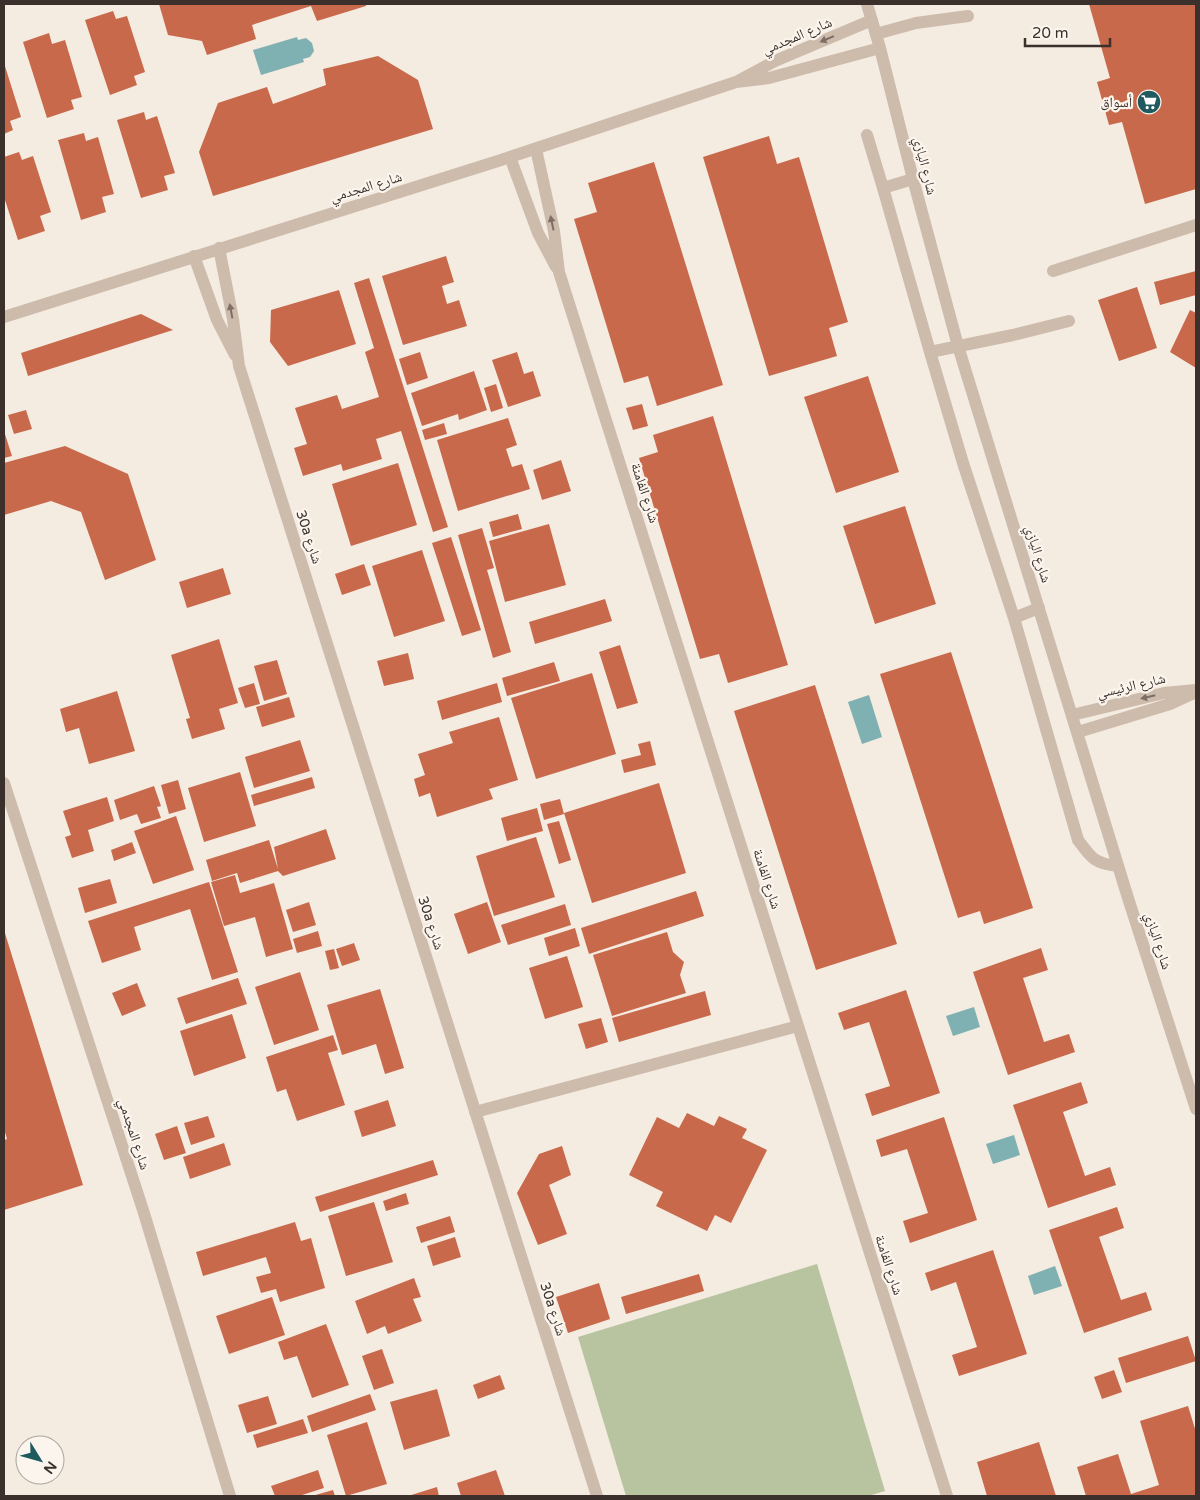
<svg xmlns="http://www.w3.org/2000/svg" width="1200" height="1500" font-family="'Varela Round','Noto Naskh Arabic',sans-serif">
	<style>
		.green { fill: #b8c4a0 }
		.water { fill: #7fb0b2 }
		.building { fill: #c8694b }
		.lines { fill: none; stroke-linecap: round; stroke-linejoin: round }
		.service { stroke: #cdbbac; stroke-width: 12 }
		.minor { stroke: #cdbbac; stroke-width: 12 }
		.oneway { fill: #7d6f65 }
		.labels { text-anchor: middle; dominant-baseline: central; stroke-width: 4.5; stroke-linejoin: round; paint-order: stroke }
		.street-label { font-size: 14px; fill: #3b302b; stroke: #fbf5ee }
		.poi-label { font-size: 14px; fill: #3b302b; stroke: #fbf5ee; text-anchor: end }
	</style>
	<rect width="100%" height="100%" fill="#f4ebe1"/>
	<path class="green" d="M817 1264 885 1491 868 1496H626L578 1337Z"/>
	<path class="water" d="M297 37 298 40 306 38 312 43 314 51 310 57 303 59 304 62 261 75 253 50Z
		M869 695 882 737 862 744 848 702Z
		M974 1007 980 1027 953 1036 946 1016Z
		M1014 1135 1020 1155 993 1164 986 1144Z
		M1055 1266 1062 1286 1034 1295 1028 1276Z"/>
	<path class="building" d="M159 4H366V6L317 21 311 6 252 25 256 39 207 55 202 41 168 35Z
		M1089 4H1196V189L1145 204 1122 122 1109 125 1097 82 1110 78Z
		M113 11 116 19 127 16 145 72 134 76 137 85 110 95 85 20Z
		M49 33 52 44 65 40 82 97 71 100 74 109 47 118 23 42Z
		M378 56 418 80 433 129 213 196 199 152 218 103 267 87 273 104 326 85 323 69Z
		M4 63 21 117 10 121 13 130 4 134Z
		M144 112 146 120 157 116 175 173 164 176 168 190 141 198 117 120Z
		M84 133 86 141 98 137 114 194 102 197 106 212 81 220 58 140Z
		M769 136 777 164 799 157 848 322 829 328 837 356 769 376 703 157Z
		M19 152 22 160 33 156 51 212 40 216 45 231 18 240 4 197V157Z
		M654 162 723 385 657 406 648 376 624 383 574 219 597 212 588 183Z
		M446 256 454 282 442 286 447 304 459 300 467 326 403 345 382 276Z
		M1196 271V295L1160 305 1154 282Z
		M369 278 448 527 433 532 401 431 376 439 382 459 343 471 341 464 303 476 294 448 307 444 295 408 337 395 342 409 379 397 365 352 374 348 354 283Z
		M1137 287 1157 348 1119 361 1098 300Z
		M339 290 356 344 288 366 270 342 271 310Z
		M1190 310 1196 313V368L1170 352Z
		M141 314 173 330 28 376 21 353Z
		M420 352 428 378 407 385 399 359Z
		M517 352 524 374 533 371 541 396 508 407 492 360Z
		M474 371 487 410 459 420 458 414 422 426 411 393Z
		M868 376 899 472 836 493 804 397Z
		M496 384 503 408 491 412 484 388Z
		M642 404 648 426 633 430 626 408Z
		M26 410 32 429 14 434 8 415Z
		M713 416 788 665 728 683 719 654 700 659 639 458 658 452 653 435Z
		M508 418 517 445 506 449 512 467 522 464 530 489 458 511 437 440Z
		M444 423 447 434 425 440 422 430Z
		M4 431 12 456 4 458Z
		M65 446 128 474 156 560 105 580 81 512 51 501 4 515V463Z
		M561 460 571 491 542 500 533 470Z
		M398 463 417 525 351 546 332 484Z
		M905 506 936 604 875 624 843 526Z
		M518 514 522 529 493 537 489 522Z
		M549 524 566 585 505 602 489 541Z
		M482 528 494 568 487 570 511 652 493 658 458 535Z
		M451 537 481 630 462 636 432 543Z
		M422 550 445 621 394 637 372 566Z
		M364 564 371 585 342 595 335 574Z
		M223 568 231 594 187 608 179 582Z
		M605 599 612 621 535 644 529 622Z
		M219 639 238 703 219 709 225 729 192 739 186 719 190 718 171 655Z
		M620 645 638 703 617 709 599 652Z
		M951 652 1033 908 984 924 980 911 958 918 880 674Z
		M408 653 414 679 384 686 377 661Z
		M277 660 287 694 264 701 254 666Z
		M554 662 560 681 507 696 502 678Z
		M592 673 616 754 536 779 511 698Z
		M254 683 260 704 245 708 238 688Z
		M497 683 502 702 442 720 437 701Z
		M815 685 897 944 816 970 734 711Z
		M117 691 135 751 89 764 79 728 66 732 60 709Z
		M289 697 295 717 262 727 256 707Z
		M499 717 518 780 489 789 493 799 437 817 430 793 419 797 414 779 425 775 418 754 453 743 449 732Z
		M300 740 310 771 254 788 245 757Z
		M650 741 656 765 624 773 621 760 641 755 638 744Z
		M240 772 256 826 204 842 188 788Z
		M312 777 315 788 254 806 251 795Z
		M178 780 186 809 169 814 161 785Z
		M659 783 686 873 592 903 564 813Z
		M154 786 161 806 157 807 161 818 141 824 137 814 120 820 114 800Z
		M107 797 114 821 88 830 94 851 72 858 65 837 71 835 63 811Z
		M560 799 564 814 544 820 540 804Z
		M537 808 543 831 507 841 501 818Z
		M176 816 194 870 153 884 134 831Z
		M559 821 571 860 559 864 547 824Z
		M326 829 336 859 283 876 278 871 240 883 237 873 212 881 206 860 269 840 278 869 274 847Z
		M536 837 555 897 494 916 476 856Z
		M132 842 136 853 114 861 111 850Z
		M235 875 240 893 274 883 293 949 266 957 255 917 224 926 211 882Z
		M110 879 117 903 85 913 78 888Z
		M209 882 238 972 212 980 190 909 134 927 141 950 102 963 88 921Z
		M696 891 704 916 589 954 581 928Z
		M309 902 316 925 293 932 286 910Z
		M487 902 501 942 468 954 454 914Z
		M565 904 571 925 508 945 501 925Z
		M575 928 580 946 549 956 544 938Z
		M4 930 83 1185 4 1210V1140L7 1139 4 1129Z
		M318 931 322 946 297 953 293 939Z
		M667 932 673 952 684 962 680 975 686 993 612 1016 593 955Z
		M354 943 360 960 342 966 336 949Z
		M1041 948 1048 970 1023 978 1044 1042 1069 1034 1075 1052 1008 1075 973 972Z
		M334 949 339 968 330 970 325 951Z
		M567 956 583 1007 545 1019 529 968Z
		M300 972 319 1030 274 1045 255 987Z
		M238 978 247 1004 186 1024 177 998Z
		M137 983 146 1006 122 1016 112 993Z
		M380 989 404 1068 385 1074 376 1044 342 1055 327 1005Z
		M906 990 940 1093 872 1116 865 1094 890 1086 869 1022 844 1030 838 1013Z
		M705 991 711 1015 619 1042 612 1018Z
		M232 1014 246 1058 194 1076 180 1031Z
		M601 1018 608 1042 586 1049 578 1024Z
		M333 1035 338 1050 328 1053 345 1105 297 1121 286 1089 277 1092 266 1057Z
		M1081 1082 1088 1103 1063 1112 1085 1176 1110 1167 1116 1185 1048 1208 1013 1105Z
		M388 1100 396 1126 362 1137 354 1111Z
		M687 1113 714 1126 719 1116 747 1129 742 1138 767 1150 731 1223 715 1215 707 1231 656 1206 663 1192 629 1175 657 1117 679 1128Z
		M208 1116 215 1137 191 1145 184 1123Z
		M944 1117 977 1220 910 1243 903 1221 928 1213 907 1149 881 1157 876 1140Z
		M177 1126 186 1153 164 1160 155 1134Z
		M224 1143 231 1165 190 1179 183 1157Z
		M562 1146 571 1175 549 1185 567 1234 538 1245 517 1193 539 1154Z
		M433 1160 438 1175 320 1212 315 1197Z
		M406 1193 409 1204 386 1211 383 1201Z
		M374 1202 393 1262 346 1276 328 1216Z
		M1117 1207 1124 1228 1099 1237 1121 1300 1146 1292 1152 1310 1084 1333 1049 1230Z
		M450 1216 455 1232 421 1243 416 1227Z
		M295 1222 301 1241 311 1238 325 1288 280 1302 276 1289 261 1293 256 1277 271 1273 266 1257 203 1276 196 1252Z
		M455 1237 461 1257 433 1266 427 1246Z
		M993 1250 1027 1354 959 1376 952 1355 977 1347 956 1282 931 1291 925 1273Z
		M699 1274 704 1291 626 1314 621 1297Z
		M414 1278 421 1297 413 1299 422 1321 388 1334 385 1326 367 1334 355 1301Z
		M599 1283 610 1319 568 1333 556 1297Z
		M272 1297 285 1335 229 1354 216 1316Z
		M326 1324 349 1385 312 1398 297 1356 284 1360 278 1342Z
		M1188 1336 1196 1361 1126 1383 1118 1358Z
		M382 1349 394 1383 374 1390 362 1356Z
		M1114 1370 1122 1392 1102 1399 1094 1377Z
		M500 1375 505 1389 478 1399 473 1385Z
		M437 1389 450 1436 404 1450 390 1402Z
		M370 1394 376 1410 312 1432 307 1416Z
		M268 1396 277 1424 247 1433 238 1405Z
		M1188 1406 1196 1432V1496H1086L1077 1467 1118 1454 1131 1494 1159 1485 1140 1421Z
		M303 1419 308 1433 257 1448 253 1435Z
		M367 1422 387 1484 346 1496 327 1435Z
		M1039 1442 1056 1496H987L977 1462Z
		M318 1470 324 1488 299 1496H275L271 1486Z
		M496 1470 505 1496H461L457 1483Z
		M437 1487 439 1496H408Z
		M333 1490 335 1496H312Z"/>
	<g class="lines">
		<path class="service" d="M876 34 916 23 968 16
			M867 135 883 188 913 179
			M883 188 930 352 963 463 1014 618 1078 840C1091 858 1095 864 1118 866
			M1053 271 1196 225
			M930 352 1013 335 1069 321
			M1014 618 1039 608"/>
		<path class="minor" d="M867 4 880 48 913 179 958 346 1128 898 1196 1109
			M738 81 775 61 872 20
			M536 149 554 231 559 272 947 1496
			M510 157 538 233 556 267
			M219 248 233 319 239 366 597 1496
			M194 256 217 320 235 355
			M4 317 498 161 736 82 769 78 880 48
			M1072 715 1164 693 1196 690
			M1078 732 1170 704 1196 692
			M4 783 143 1210 230 1496
			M475 1112 798 1026"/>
	</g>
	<defs><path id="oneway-solid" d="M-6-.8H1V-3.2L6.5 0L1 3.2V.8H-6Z" transform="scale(1.25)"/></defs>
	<g class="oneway">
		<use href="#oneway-solid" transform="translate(827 39) rotate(157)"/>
		<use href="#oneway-solid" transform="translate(552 223) rotate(-102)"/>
		<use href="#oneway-solid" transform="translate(231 311) rotate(-101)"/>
		<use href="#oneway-solid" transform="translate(1148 697) rotate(167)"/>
	</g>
	<defs>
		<g id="supermarket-disc" transform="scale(1.25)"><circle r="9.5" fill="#1f5a5e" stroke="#fbf5ee"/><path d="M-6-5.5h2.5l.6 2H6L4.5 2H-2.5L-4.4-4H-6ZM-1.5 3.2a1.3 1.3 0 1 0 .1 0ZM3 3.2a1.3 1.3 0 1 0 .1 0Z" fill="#fff"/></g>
	</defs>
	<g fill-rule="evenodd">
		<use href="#supermarket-disc" x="1149" y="102"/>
	</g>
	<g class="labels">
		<g class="street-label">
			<text transform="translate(797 36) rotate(-23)">شارع المجدمي</text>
			<text transform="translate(925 166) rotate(76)">شارع اليازي</text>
			<text transform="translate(366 187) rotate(-17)">شارع المجدمي</text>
			<text transform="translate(645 493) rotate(72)">شارع الفامنة</text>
			<text transform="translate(309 537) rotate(72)">30a شارع</text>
			<text transform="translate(1038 554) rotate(73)">شارع اليازي</text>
			<text transform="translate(1131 686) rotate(-13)">شارع الرئيسي</text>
			<text transform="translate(767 879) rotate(72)">شارع الفامنة</text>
			<text transform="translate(431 923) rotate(72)">30a شارع</text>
			<text transform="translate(1158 941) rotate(72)">شارع اليازي</text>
			<text transform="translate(134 1134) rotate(72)">شارع المجدمي</text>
			<text transform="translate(889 1265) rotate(72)">شارع الفامنة</text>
			<text transform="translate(553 1309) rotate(72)">30a شارع</text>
		</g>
		<g class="poi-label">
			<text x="1132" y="102">أسواق</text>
		</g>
	</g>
	<rect width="1200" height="1500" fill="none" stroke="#3b302b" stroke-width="10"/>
	<g transform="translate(40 1460) rotate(127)"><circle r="24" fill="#fbf5ee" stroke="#aea6a0"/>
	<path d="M0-4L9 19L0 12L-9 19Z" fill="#1f5a5e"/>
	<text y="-8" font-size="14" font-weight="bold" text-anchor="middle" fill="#3b302b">N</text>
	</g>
	<path d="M1025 38v8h85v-8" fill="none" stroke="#3b302b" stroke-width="2.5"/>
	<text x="1032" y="38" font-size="15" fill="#3b302b" stroke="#fbf5ee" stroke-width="4" paint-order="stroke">20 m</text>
</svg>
